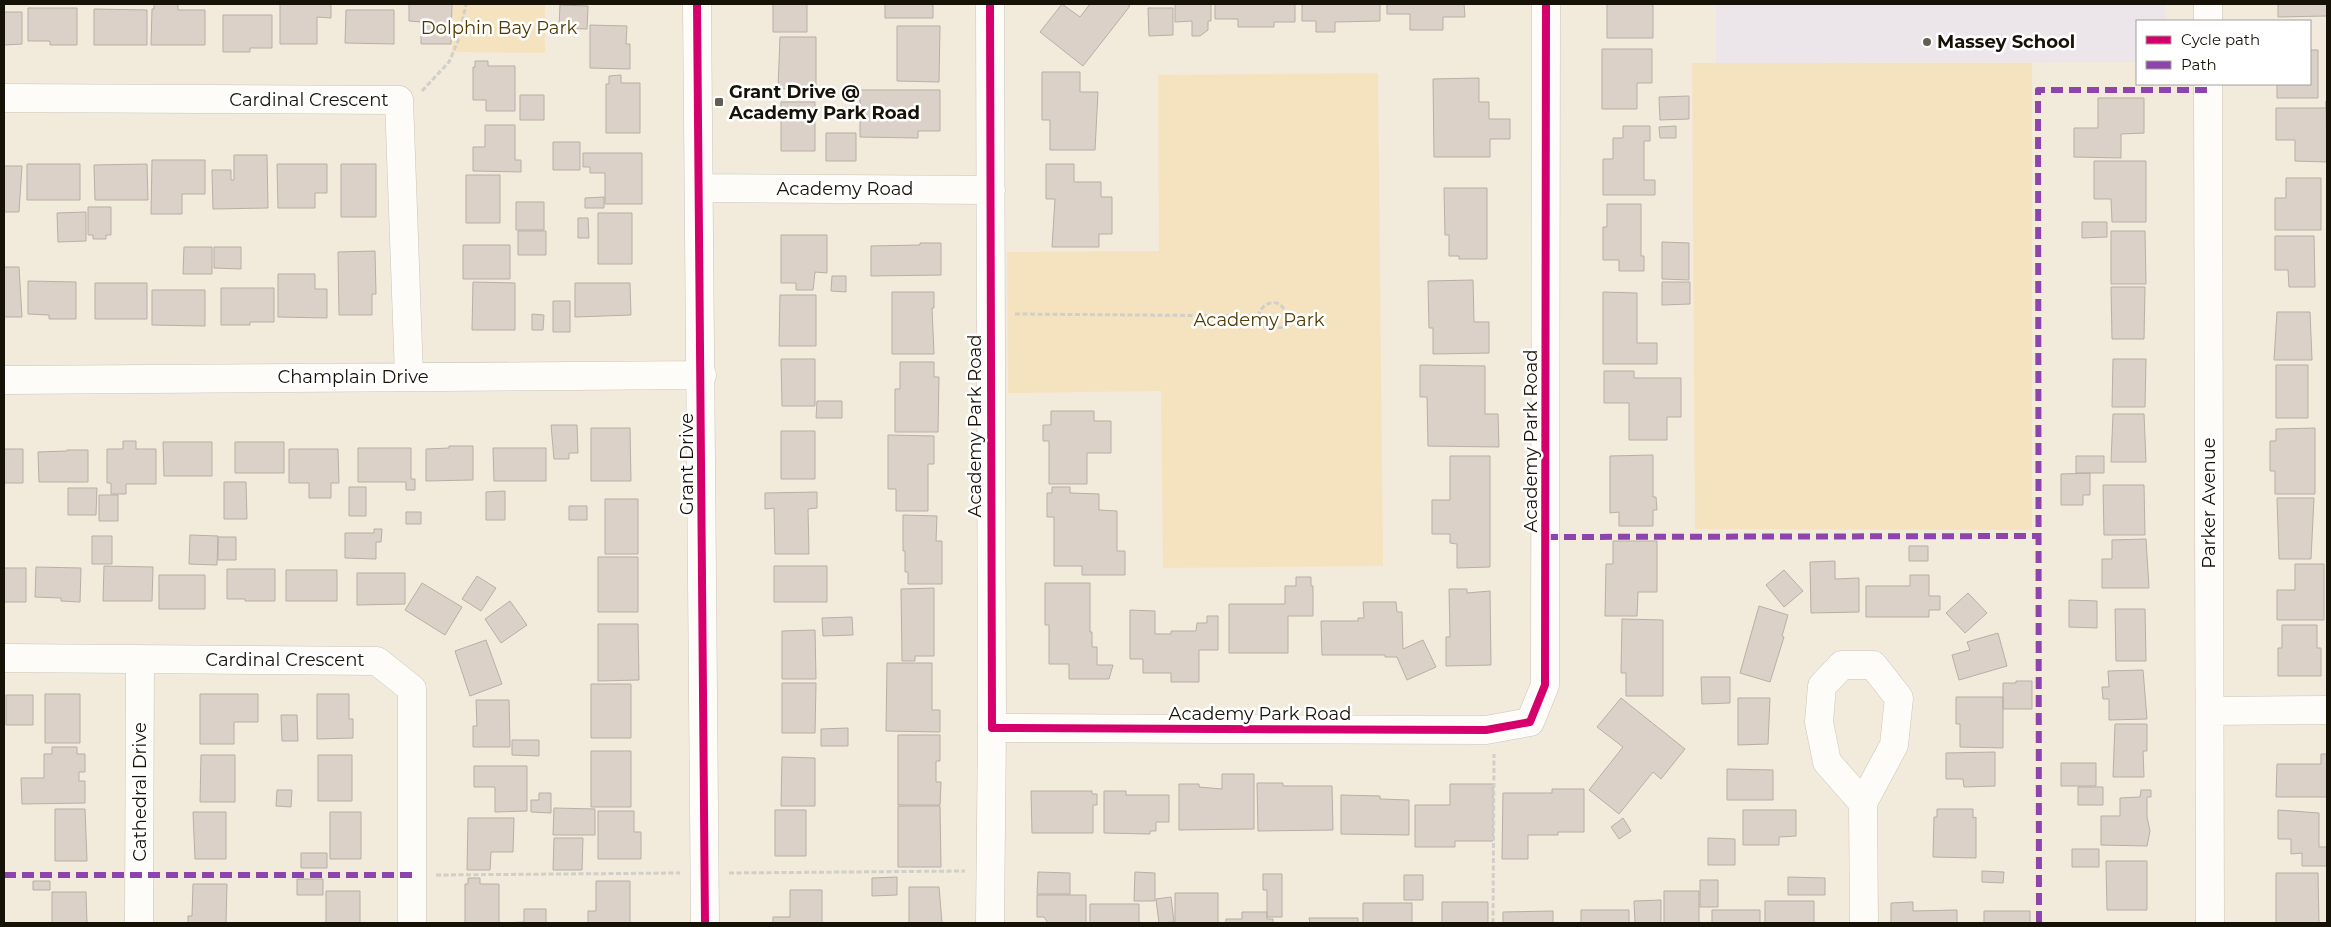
<svg xmlns="http://www.w3.org/2000/svg" width="2331" height="927" font-family="Montserrat,sans-serif">
	<style>
		.education { fill: #ece5e9 }
		.green { fill: #f5e3c0 }
		.building { fill: #dbd1c8; stroke: #b8afa6 }
		.lines { fill: none; stroke-linecap: round; stroke-linejoin: round }
		.minor-casing { stroke: #cbc6ba; stroke-width: 29 }
		.path { stroke: #d1cfca; stroke-width: 3; stroke-dasharray: 5 2.5; stroke-linecap: butt }
		.minor { stroke: #fdfcf9; stroke-width: 28 }
		.quiet { stroke: #8e44ad; stroke-width: 6; stroke-dasharray: 12 6; stroke-linecap: butt }
		.cycleway-casing { stroke: #fff; stroke-width: 11 }
		.cycleway { stroke: #d6006c; stroke-width: 8 }
		.poi-dot { fill: #645e52; stroke: #fff; stroke-width: 2 }
		.labels { text-anchor: middle; dominant-baseline: central; stroke-width: 5; stroke-linejoin: round; paint-order: stroke }
		.park-label { font-size: 18px; fill: #523b00; stroke: #fff }
		.poi-label { font-size: 18px; font-weight: bold; fill: #171208; stroke: #fff; text-anchor: start }
		.street-label { font-size: 18px; fill: #171208; stroke: #fff }
	</style>
	<rect width="100%" height="100%" fill="#f2eada"/>
	<path class="education" d="M1716 4H2166V21H2137V62L1716 63Z"/>
	<path class="green" d="M453 4H545V53L452 52Z
		M1692 63H2032V530L1695 529Z
		M1378 73 1383 566 1163 568 1161 391 1008 393 1007 252 1159 251 1158 75Z"/>
	<path class="building" d="M154 4H178V10H205V45H151L152 9H154Z
		M280 4H331V18L317 17V44H280Z
		M409 4H452L451 44H421V22L409 21Z
		M773 4H807V32H773Z
		M885 4H933V18H885Z
		M1062 4 1080 17 1090 4H1127L1130 6 1083 66 1040 32Z
		M1175 4H1211V21H1208V30L1200 36H1192V21L1175 22Z
		M1215 4H1295V22H1274V27H1238V19H1215Z
		M1302 4H1380V21L1335 22V32H1316V21H1302Z
		M1387 4H1464L1465 17H1443V30H1410V14H1387Z
		M1607 4H1653V38H1607Z
		M2278 4H2327V16L2278 17Z
		M560 5 588 6 587 29 559 28Z
		M28 8H77V45H50V41H28Z
		M1148 8H1173V35L1149 36Z
		M94 9 147 10V45H94Z
		M346 10H394V44L345 43Z
		M4 12H22V44L4 45Z
		M223 15H272V48H250V52H223Z
		M590 25 627 26 626 44H630V69L590 68Z
		M897 26H940L939 82 897 81Z
		M780 37H816V88L778 89Z
		M1602 49H1652V83H1637V109H1602Z
		M2310 50H2318V98H2277V84H2310Z
		M475 61H488V66H515V111H486V100H473V67H475Z
		M1042 72H1080V92H1098L1095 150H1050V120H1042Z
		M621 75V83H640V133H606V84H609V76Z
		M1479 78V102H1489V119H1510V139H1490V157H1434L1433 79Z
		M860 90H940V131H918V138L860 137Z
		M520 95H544V120H520Z
		M1689 96V119L1660 120 1659 97Z
		M2098 98H2144V133L2121 134V158L2074 157V128H2098Z
		M2326 101 2327 162 2295 161V140H2276V108H2326Z
		M781 102H815V151H781Z
		M485 125H515V160H521V172L473 171V147H485Z
		M1623 126H1650V141H1644V180H1655V195H1603V159H1613V138H1623Z
		M1676 126V138H1660L1659 127Z
		M826 133H856V161H826Z
		M553 142H580V170H553Z
		M583 153H642V204H605V173H590V167H583Z
		M234 155H267L268 208 213 209 212 170H231V180H234Z
		M152 160H205V194H182V214H151Z
		M2094 161H2146V222H2112L2111 199H2094Z
		M27 164H80V200H27Z
		M147 164 148 200H95L94 165Z
		M277 164H327V193H315V208H278Z
		M341 164H376V217H341Z
		M1046 164H1074V182H1101V197H1112V234H1099V247H1052L1055 199H1046Z
		M4 166H22L19 212H4Z
		M466 175H500V223H466Z
		M2286 178H2321V230H2275V198H2286Z
		M1444 188H1487V259H1459V256H1449V235H1445Z
		M604 197V208H585V198Z
		M516 202H544V230H516Z
		M1607 204H1641V256H1644V271H1619V260H1603V227H1607Z
		M88 207H111V235H106V239H93V235H88Z
		M86 212V241L58 242 57 213Z
		M598 213H632V264H598Z
		M578 218H588L589 238H578Z
		M2082 222H2107V237L2082 238Z
		M518 231H546V255H518Z
		M2111 231H2145L2146 284H2111Z
		M781 235H827V273L815 272 813 290H796V283H781Z
		M2275 236H2314L2315 287H2289L2288 270H2275Z
		M1662 242 1689 243V280L1662 279Z
		M920 243H941V275L871 276V246L920 245Z
		M463 245H510V279H463Z
		M184 247H212V274H183Z
		M214 247H241V269L214 268Z
		M375 251 376 294H372V315H339L338 252Z
		M4 267H19L22 317H4Z
		M278 274H315V289H327V318L278 317Z
		M832 276H846V292L831 291Z
		M1473 280 1474 322H1489V353L1433 354V328H1429L1428 281Z
		M28 281 76 282V319H49V315L28 314Z
		M473 282 515 283V330H472Z
		M1662 282H1690V304L1662 305Z
		M95 283H147V319H95Z
		M575 283H630L631 315 575 317Z
		M2111 287H2145L2144 339H2112Z
		M221 288H274V322H250V325H221Z
		M152 290H205V326L152 325Z
		M892 292H934V308H932L934 354H892Z
		M1603 292 1637 293V343H1657V364H1603Z
		M780 295H816V346H779Z
		M553 301H570V332H553Z
		M2277 312H2310L2312 360H2274Z
		M532 314 544 315 543 330H532Z
		M781 359H815V406H782Z
		M2113 359H2146L2145 407H2112Z
		M900 362H934V377H939L938 432H895V389H900Z
		M1420 365 1485 366V414H1498L1499 447 1428 446 1427 397H1420Z
		M2276 365H2308V418H2276Z
		M1604 371H1634V378H1681V417H1667V440H1629V403H1604Z
		M817 401H842V418H816Z
		M1051 411H1094V421H1111V453H1087V484H1049V441H1043V425H1051Z
		M2113 414H2144L2146 462H2111Z
		M551 425H577L578 453H569V459H554Z
		M591 428H630L631 481H591Z
		M2315 428V494H2275V471H2270V441H2276V429Z
		M781 431H815V479H781Z
		M888 435 934 436V464H928V511H896V489H888Z
		M123 441H136V449H156V484H126V494H111V483H107V449H123Z
		M163 442H212V476H164Z
		M235 442H284V473H235Z
		M449 446H473V480L426 481V449L449 448Z
		M358 448H411V479H415V490H406V482H358Z
		M493 448H546V481H494Z
		M4 449H23V483H4Z
		M289 449H338L339 483H331V498H309V483H289Z
		M67 450H88V482H39L38 452 67 451Z
		M1653 455V497H1656L1657 510H1653V526H1619V512L1610 513V456Z
		M1450 456H1490V567L1457 568V544L1450 543V534H1432V500H1450Z
		M2076 456H2104V473H2076Z
		M2090 473V495H2083V505H2061V474Z
		M224 482H246L247 519H224Z
		M2103 485H2144L2145 535H2104Z
		M349 487H366V516H349Z
		M1052 487H1070V493L1099 494V510L1117 511V551H1125V575H1082V566H1054V517H1047V493H1052Z
		M68 488H97L96 515H68Z
		M505 491V520H486V492Z
		M817 492V508L808 509 809 554H775L774 508 765 509V493Z
		M99 495H118V521H99Z
		M2277 498H2314L2311 559H2279Z
		M605 499H638V554H605Z
		M569 506H587V520H569Z
		M406 512H421V524H406Z
		M903 515 937 516 936 541H942V584H908V572H905V551H903Z
		M374 529H382L381 542H376V559L345 558V533H374Z
		M190 535 218 536 217 565 189 564Z
		M92 536H112V564H92Z
		M218 537H236V560H218Z
		M2146 539 2149 588H2102V559H2112V540Z
		M1613 541H1657V592H1638L1637 616H1605L1606 564H1613Z
		M1909 546H1928V561H1909Z
		M598 557H638V612H598Z
		M1835 561V579L1859 578V612L1811 613 1810 562Z
		M2295 564H2324V620H2277V590H2295Z
		M104 566 153 567 152 601H103Z
		M774 566H827V602H774Z
		M36 567 81 568 80 602 61 601V598L35 597Z
		M4 568H26V602H4Z
		M227 569H275V601H245V599H227Z
		M286 570H337V601H286Z
		M1784 570 1803 591 1784 607 1766 585Z
		M357 573H405V604L357 605Z
		M159 575H205V609H159Z
		M1910 575H1929V596H1940V610H1929V617H1866V586H1910Z
		M477 576 496 588 481 611 462 599Z
		M1296 577H1311V586H1313V616H1288V653H1229V604H1285V586H1296Z
		M422 583 462 607 445 635 405 610Z
		M1045 583H1090V632H1092V647H1097V665H1113L1109 679H1069V664H1049V625H1045Z
		M934 588V656H915V661H902L901 589Z
		M1449 589H1467V593L1490 591 1491 665 1446 666V637H1450Z
		M1968 593 1987 613 1965 633 1946 613Z
		M2069 600 2097 601V628L2069 627Z
		M510 601 527 625 501 643 485 619Z
		M1363 602H1396L1397 612H1402L1403 649 1423 640 1436 667 1407 680 1397 657H1385V655H1322L1321 621H1358V618H1364Z
		M1759 606 1788 615 1782 636 1784 637 1770 682 1740 673Z
		M2115 609H2145L2146 661H2116Z
		M1130 610 1155 611V634H1171V631H1196L1197 623H1207V616H1218V650H1199V682H1171V673H1143V659H1130Z
		M852 617 853 635 823 636 822 618Z
		M1622 619 1663 620V696H1626V673H1621Z
		M598 624H638L639 680 598 681Z
		M2282 625H2317V648H2321V676H2278V648H2282Z
		M815 630 816 679H782V631Z
		M1998 633 2007 666 1959 680 1952 655 1970 650 1967 642Z
		M486 640 502 684 470 696 455 651Z
		M887 663H932V710H940V732L886 731Z
		M2143 670 2147 719 2109 720V699H2103L2102 687H2109L2108 671Z
		M1701 677H1730V703L1702 704Z
		M2016 681H2032V709H2003V683H2016Z
		M782 683H816L815 733H782Z
		M591 684H631V738H591Z
		M45 694H80V743H45Z
		M200 694H258V722H234V744H200Z
		M317 694H349V719H353V738L317 739Z
		M6 695H33V725H6Z
		M1956 697H2003V748L1960 747V724H1956Z
		M1621 698 1685 749 1661 779 1653 772 1619 814 1589 790 1623 747 1597 727Z
		M1738 698H1770L1768 744 1738 745Z
		M476 700H509L510 747H473V726H477Z
		M281 715H297L298 741H282Z
		M2115 724H2147V751H2143L2144 777H2113Z
		M848 728V746H821V729Z
		M898 735H940V761H936V782H941L940 805H898Z
		M512 740H539V756L512 755Z
		M52 747H77V754H85V772H79V781H85V803L22 804 21 778H44V754H52Z
		M591 751H631V807H591Z
		M1995 752V786L1964 787 1963 779H1946V753Z
		M2321 754H2327V797H2276L2277 764H2321Z
		M201 755H235V802H200Z
		M318 755H352V801H318Z
		M782 757 815 758V806H781Z
		M2061 763H2096V786H2061Z
		M474 766H527V811L495 812V787H474Z
		M1727 769 1773 770V800H1727Z
		M1222 774H1254V829L1179 830V784H1199V787L1222 789Z
		M1257 783H1283V786H1332L1333 830 1258 831Z
		M1450 784H1493V841H1455V847H1415V805H1450Z
		M2078 787H2103V805H2078Z
		M1552 789H1584V832H1558V835H1528V859H1502L1503 793H1552Z
		M277 790H292L291 807 276 806Z
		M2141 790H2151V797H2147V817L2150 831 2147 846 2101 845V816H2120V798L2140 797Z
		M1031 791H1092V794H1097V805H1093V833H1032Z
		M1104 791H1126V795H1169V822H1156V831H1150V834L1104 833Z
		M539 793H551V813L531 812V800H539Z
		M1341 795 1380 796V799L1409 800V835L1341 834Z
		M898 806H940L941 867H898Z
		M554 808 595 809V835H553Z
		M55 809H85L87 861H55Z
		M1937 809H1973V818L1976 817V858L1933 857 1934 817H1937Z
		M775 810H806V856H775Z
		M1743 810H1796V836L1779 837V845H1743Z
		M2278 810 2319 813V847H2327V866H2302V853L2291 854V839H2278Z
		M598 811H634V832H641V859H598Z
		M193 812H226V859H195Z
		M330 812H361V859H330Z
		M468 818H514L513 852H491L490 870H467Z
		M1623 818 1631 831 1619 839 1611 827Z
		M554 838H583L582 870H553Z
		M1708 838 1735 839V865H1708Z
		M2072 849H2099V867H2072Z
		M301 853H327V868H301Z
		M2106 861H2147V910H2107Z
		M1982 871 2004 872 2003 883 1982 882Z
		M1038 872 1070 873V894H1037Z
		M1135 872 1155 873V901H1134Z
		M2276 873H2318L2319 923H2276Z
		M1263 874H1282V917H1267V890H1263Z
		M1404 875H1423V900H1404Z
		M897 877V895L872 896V878Z
		M1788 877 1825 878V895H1788Z
		M468 878H480V884H499V923H465V884H468Z
		M297 879H323V895H297Z
		M1700 880H1718V907H1700Z
		M33 881H50V890H33Z
		M596 881H630V923H588V911H596Z
		M193 884H227L226 923H188V916H192Z
		M909 887H939L942 923H909Z
		M790 890H822V923H773V917H790Z
		M326 891H360V923H315H326Z
		M1664 891H1699V923H1664Z
		M52 892H86L87 923H52Z
		M1175 893H1218V923H1175Z
		M1037 895H1086V923H1048L1044 917H1037Z
		M1171 897 1174 922 1159 923 1156 899Z
		M1661 900V923H1635L1634 901Z
		M1765 901H1814V923H1765Z
		M1442 902H1488V923H1442Z
		M1913 902V911L1957 910V923H1891V903Z
		M1363 903H1412V923H1363Z
		M1090 904H1139V923H1090Z
		M524 909H546V923H502L524 922Z
		M1581 910H1629V923H1581Z
		M1712 910H1760V923H1712Z
		M1553 911V923H1503V912Z
		M1984 911H2030V923H1984Z
		M1242 912H1267V919H1273V923H1226V919H1242Z
		M1309 918H1358V923H1310Z"/>
	<g class="lines">
		<g class="minor-casing">
			<path id="minor" d="M697 4 705 923
				M990 4 992 728 1486 730 1530 722 1545 685 1546 4
				M2208 4V21
				M2208 84 2210 923
				M4 98 399 100 409 376
				M700 188 991 190
				M4 380 702 375
				M4 658 377 661 412 689V923
				M2210 711 2327 710
				M1863 803 1827 762 1819 722 1822 686 1842 665H1873L1899 698 1894 745 1863 803 1864 923
				M139 923 140 660
				M990 923 992 728"/>
		</g>
		<path class="path" d="M422 91 449 62 458 41 466 4
			M1015 314 1258 316C1261 329 1270 331 1282 327 1295 303 1266 292 1258 316
			M729 873 965 871
			M436 875 680 873
			M1493 923 1494 754"/>
		<use href="#minor" class="minor"/>
		<path class="quiet" d="M1546 537 2039 536
			M4 875H413
			M2039 923 2038 90H2208"/>
		<g class="cycleway-casing">
			<path id="cycleway" d="M697 4 705 923
				M990 4 992 728 1486 730 1530 722 1545 685 1546 4"/>
		</g>
		<use href="#cycleway" class="cycleway"/>
	</g>
	<g class="poi-dot">
		<circle cx="1927" cy="42" r="5"/>
		<rect x="714" y="97" width="10" height="10" rx="2.5"/>
	</g>
	<g class="labels">
		<g class="park-label">
			<text x="499" y="28">Dolphin Bay Park</text>
			<text x="1259" y="320">Academy Park</text>
		</g>
		<g class="poi-label">
			<text x="1937" y="42">Massey School</text>
			<text x="729" y="92">Grant Drive @<tspan x="729" dy="21">Academy Park Road</tspan></text>
		</g>
		<g class="street-label">
			<text x="309" y="100">Cardinal Crescent</text>
			<text x="845" y="189">Academy Road</text>
			<text x="353" y="377">Champlain Drive</text>
			<text transform="translate(975 426) rotate(-90)">Academy Park Road</text>
			<text transform="translate(1531 441) rotate(-90)">Academy Park Road</text>
			<text transform="translate(687 464) rotate(-90)">Grant Drive</text>
			<text transform="translate(2209 503) rotate(-90)">Parker Avenue</text>
			<text x="285" y="660">Cardinal Crescent</text>
			<text x="1260" y="714">Academy Park Road</text>
			<text transform="translate(140 792) rotate(-90)">Cathedral Drive</text>
		</g>
	</g>
	<rect width="2331" height="927" fill="none" stroke="#171208" stroke-width="10"/>
	<rect x="2136" y="20" width="175" height="65" fill="#ffffff" stroke="#a2a09c"/>
	<rect x="2146" y="36" width="25" height="8" fill="#d6006c" stroke="#a2a09c"/>
	<text x="2181" y="45" font-size="15" fill="#171208">Cycle path</text>
	<rect x="2146" y="61" width="25" height="8" fill="#8e44ad" stroke="#a2a09c"/>
	<text x="2181" y="70" font-size="15" fill="#171208">Path</text>
</svg>
